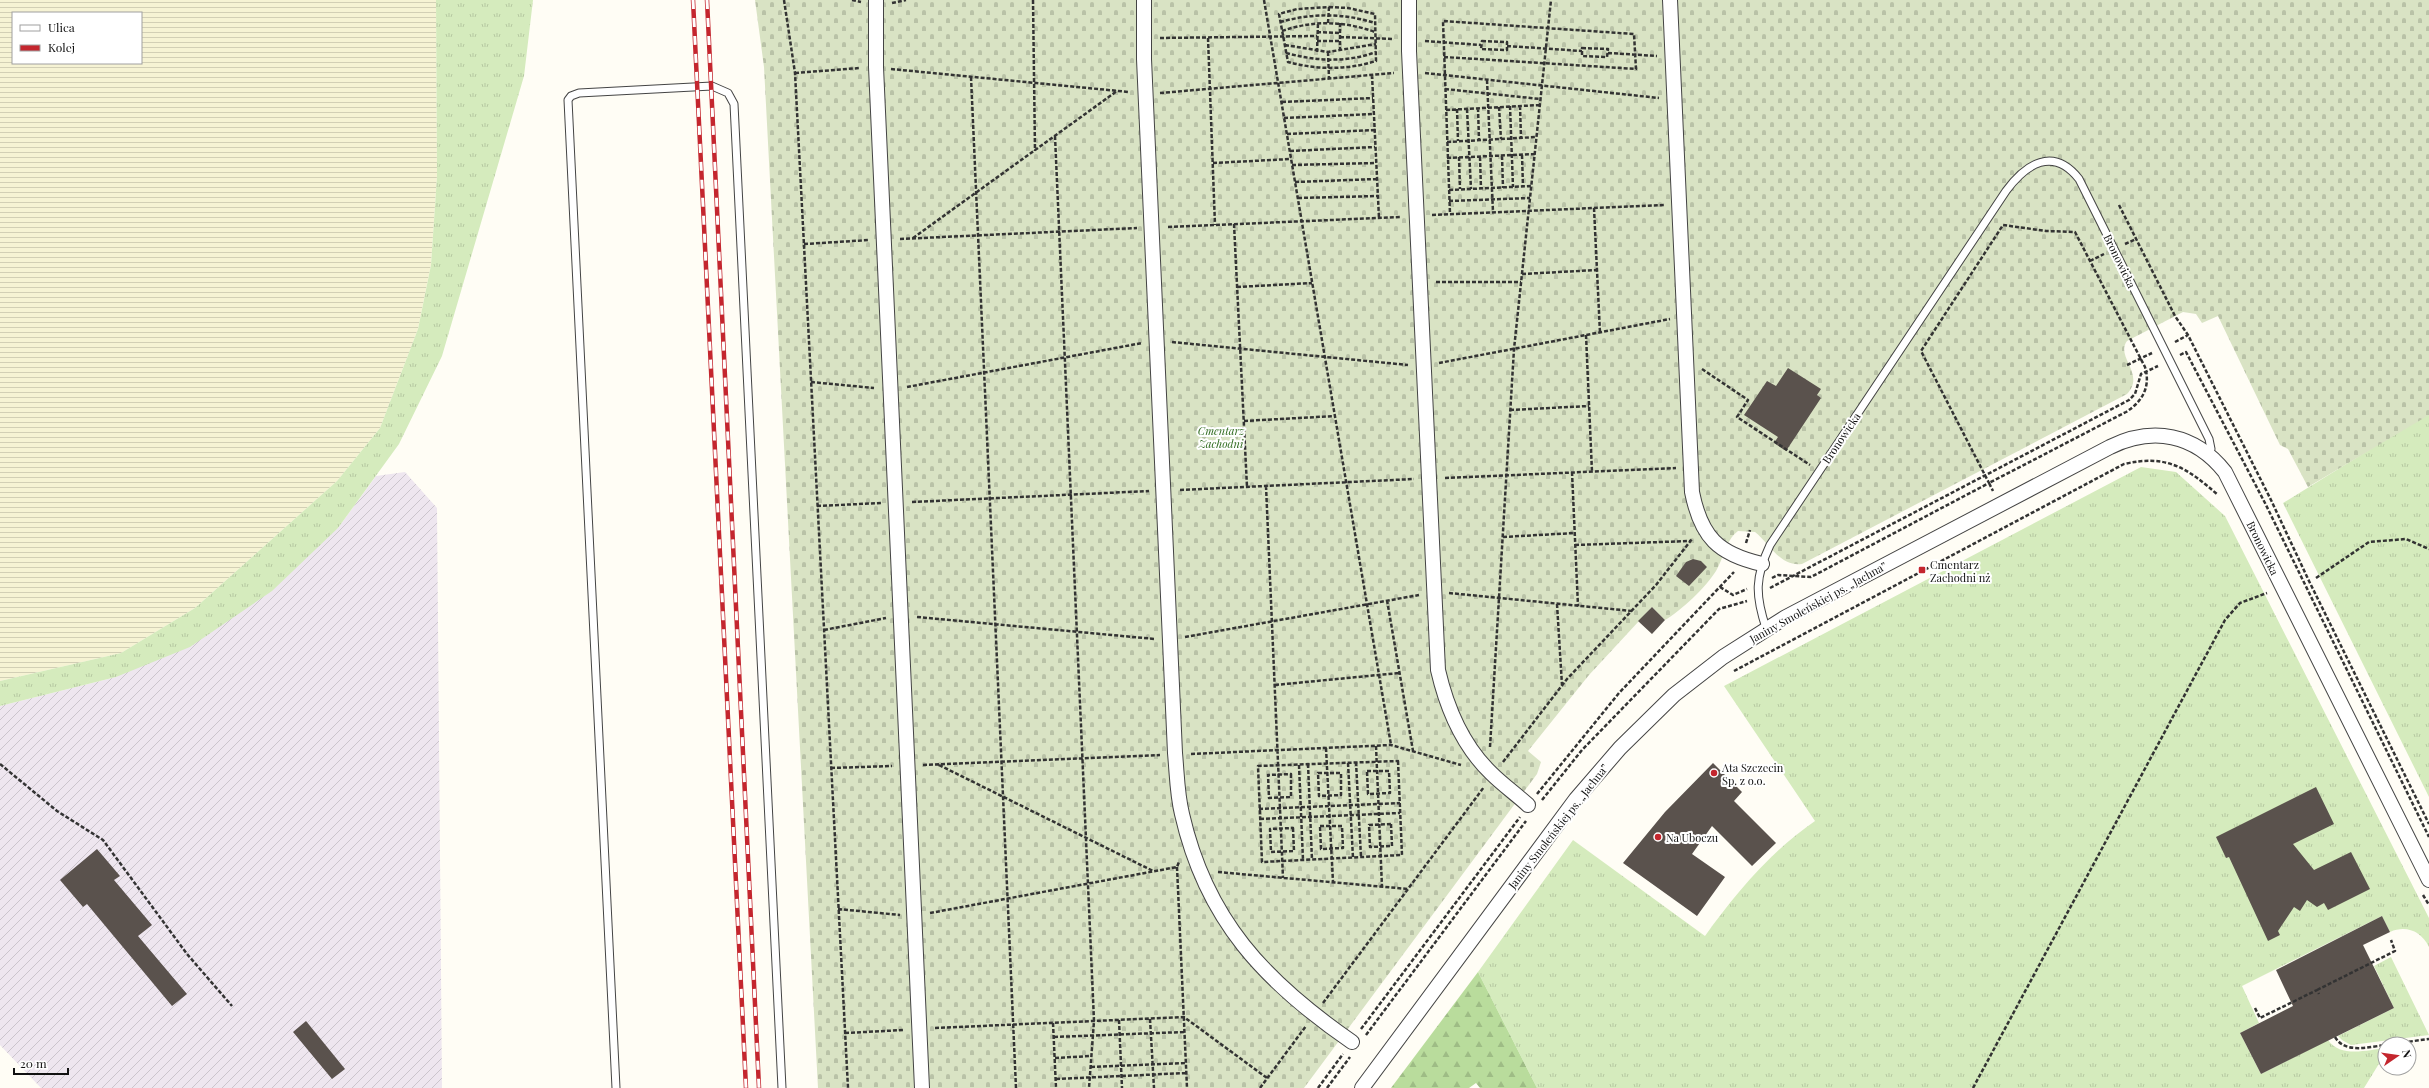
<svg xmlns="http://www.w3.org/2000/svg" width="2429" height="1088" font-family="'Playfair Display',serif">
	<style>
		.industrial { fill: url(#industrial-furrows) }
		.farmland { fill: url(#farmland-rules); fill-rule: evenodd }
		.grass { fill: url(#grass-tufts) }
		.forest { fill: url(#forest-firs) }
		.cemetery { fill: url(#cemetery-stones) }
		.building { fill: #5a524d }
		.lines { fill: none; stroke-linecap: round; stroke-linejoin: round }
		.lane-casing { stroke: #444; stroke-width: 9 }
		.street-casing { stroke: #444; stroke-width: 16 }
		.path { stroke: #333; stroke-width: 2.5; stroke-dasharray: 4 2; stroke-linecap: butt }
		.lane { stroke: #fff; stroke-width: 7 }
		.street { stroke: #fff; stroke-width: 14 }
		.rail-casing { stroke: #c4262e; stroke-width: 4.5 }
		.rail { stroke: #fff; stroke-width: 3; stroke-dasharray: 9; stroke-linecap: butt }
		.poi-dot { fill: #c4262e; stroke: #fff; stroke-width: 1.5 }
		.labels { text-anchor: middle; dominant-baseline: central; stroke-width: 4; stroke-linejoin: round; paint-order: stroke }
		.street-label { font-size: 11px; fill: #111; stroke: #fff }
		.park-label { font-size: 11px; font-style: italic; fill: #2f6b1f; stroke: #fff }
		.poi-label { font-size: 11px; fill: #111; stroke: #fff; text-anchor: start }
	</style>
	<defs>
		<pattern id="industrial-furrows" width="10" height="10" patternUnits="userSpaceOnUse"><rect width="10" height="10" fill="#eee6ef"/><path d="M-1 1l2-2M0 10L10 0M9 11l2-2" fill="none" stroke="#cbc4cc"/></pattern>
		<pattern id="farmland-rules" width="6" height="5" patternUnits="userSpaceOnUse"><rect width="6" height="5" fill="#f6f3d4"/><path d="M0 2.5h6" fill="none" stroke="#d2cfb5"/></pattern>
		<pattern id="grass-tufts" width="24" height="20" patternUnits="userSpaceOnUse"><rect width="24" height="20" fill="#d5ebbd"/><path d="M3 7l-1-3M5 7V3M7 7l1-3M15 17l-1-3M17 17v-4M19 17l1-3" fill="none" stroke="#b6c8a1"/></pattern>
		<pattern id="forest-firs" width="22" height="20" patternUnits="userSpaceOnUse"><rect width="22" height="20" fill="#b9dc9c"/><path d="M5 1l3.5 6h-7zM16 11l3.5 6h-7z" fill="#9ebc85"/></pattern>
		<pattern id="cemetery-stones" width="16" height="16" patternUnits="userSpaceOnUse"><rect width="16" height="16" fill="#d9e3c4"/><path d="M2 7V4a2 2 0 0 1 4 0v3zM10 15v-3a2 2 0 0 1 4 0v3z" fill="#b9c2a7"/></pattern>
	</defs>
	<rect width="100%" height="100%" fill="#fffdf5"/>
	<path class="industrial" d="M405 472 437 508 442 1088H41L0 1045V706L116 677 338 528 376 476Z"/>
	<path class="farmland" d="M0 0H436L437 176 431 265 418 329 380 428 337 481 195 608 121 653 0 681ZM13 13H141V63H13Z"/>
	<path class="grass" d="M436 0H533L524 76 442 356 399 444 338 528 272 591 190 647 116 677 0 706V681L121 653 195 608 337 481 380 428 418 329 431 265 437 176Z
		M2429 413V797L2283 503Z
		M2141 467 2176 472 2225 516 2429 918V947C2421 931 2406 925 2390 932L2382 916 2242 986 2259 1023 2240 1033 2261 1074 2328 1040C2340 1058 2368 1050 2385 1048V1054L2364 1088H1537L1478 972 1573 840 1705 936C1736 893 1771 851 1815 821L1724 686Z
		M2391 957 2429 1035 2351 1045 2342 1040 2338 1036 2394 1008 2374 966Z"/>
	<path class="forest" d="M1478 972 1537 1088H1480L1476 1083 1469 1088H1391Z"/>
	<path class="cemetery" d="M755 0H2429V415L2308 487 2288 449 2280 445 2218 316 2202 323 2196 314 2183 312 2127 341C2115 357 2146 374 2127 394L1802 564C1780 567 1770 544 1755 532L1738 531C1725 541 1724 558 1716 571 1706 587 1681 611 1665 620L1652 607 1589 675 1528 751 1541 762 1537 774 1304 1088H818L764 67Z"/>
	<path class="building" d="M1788 368 1821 389 1817 395 1821 398 1786 451 1774 443 1778 437 1744 415 1767 381 1776 386Z
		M1693 559 1701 561 1707 567 1689 586 1676 576 1686 562Z
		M1652 607 1665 620 1652 634 1638 621Z
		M1713 763 1742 792 1734 801 1776 843 1752 866 1712 826 1692 854 1725 877 1697 916 1623 863 1665 812Z
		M2316 787 2334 824 2293 844 2314 870 2351 852 2370 889 2328 910 2324 903 2317 907 2307 900 2300 911 2294 907 2278 931 2280 935 2268 941 2229 857 2226 858 2216 837Z
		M97 849 120 876 114 880 152 925 138 936 187 994 172 1006 87 904 83 907 60 880Z
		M2382 916 2390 932 2363 945 2394 1008 2261 1074 2240 1033 2293 1006 2276 970Z
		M306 1021 345 1069 332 1079 293 1032Z"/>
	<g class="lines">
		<g class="lane-casing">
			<path id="lane" d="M1766 628C1755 595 1755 577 1770 545L2006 191C2026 164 2053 146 2079 179L2209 439 2211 449 2208 454
				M616 1088 568 100 571 96 579 93 712 86 728 93 734 104 782 1088"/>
		</g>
		<g class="street-casing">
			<path id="street" d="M876 0V67L922 1088
				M1144 0V59L1175 753C1177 774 1177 794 1182 814 1206 920 1265 982 1352 1042
				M1409 0V51L1438 670C1447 709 1462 745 1491 773 1503 785 1516 794 1528 805
				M1670 0 1692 492C1701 537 1718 554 1762 564
				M1362 1088 1576 799 1620 748 1674 695 1723 657 1786 617 2110 447C2153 426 2195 434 2225 472L2429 880"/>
		</g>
		<path class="path" d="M784 0 795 73 848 1088
			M852 0 861 2
			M1033 0 1035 151
			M1264 0 1391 745
			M892 3 906 0
			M1329 7 1348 8 1375 14 1376 61C1347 70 1318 70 1288 62L1279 14 1297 9Z
			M1280 22C1313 13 1343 13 1375 23
			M1328 23 1329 7
			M1340 23V51
			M1282 31C1314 20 1344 21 1375 32
			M1317 32 1340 33
			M1340 37 1394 39
			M1160 38 1317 36
			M1208 38 1215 225
			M1317 41H1340
			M1425 41 1481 45
			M1482 41 1507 42V50L1481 49Z
			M1285 45 1328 52 1376 44
			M1507 46 1582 51
			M1582 48 1608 49 1607 57 1582 56Z
			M1317 52 1318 23
			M1328 52 1329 78
			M1286 53C1316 61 1346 63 1376 52
			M1608 53 1657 56
			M1444 57 1636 69 1634 34 1443 21 1450 214
			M891 69 1129 92
			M795 73 860 68
			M1425 73 1659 98
			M1372 75 1379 218
			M971 77 1016 1088
			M1487 80 1493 212
			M1445 89 1540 99
			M1160 93 1394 73
			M1282 102 1373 98
			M1510 106 1513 187
			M1520 106 1521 138
			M1499 107 1501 139
			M1478 108 1479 140
			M1457 109 1458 141
			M1467 109 1471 189
			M1446 110 1540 105
			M1284 118 1374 114
			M1287 134 1375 130
			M1055 136 1094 1021 1089 1088
			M1447 142 1536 137
			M1290 151 1375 147
			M1522 155 1523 187
			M1502 156 1503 188
			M1459 157 1460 189
			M1480 157 1481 189
			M1447 158 1535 154
			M1213 163 1291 159
			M1292 165 1376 163
			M1295 182 1377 179
			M1449 190 1531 186
			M1298 198 1378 196
			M1449 201 1530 198
			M2119 205 2175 316 2188 335 2271 500 2309 581 2429 824
			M1594 208 1600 333
			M1432 215 1664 205
			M1234 224 1247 487
			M1168 227 1401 217
			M913 238 1117 91
			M900 239 1137 228
			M804 244 869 240
			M2125 244 2136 239
			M2090 261 2104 254
			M1522 274 1597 270
			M1436 282H1521
			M1237 287 1312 283
			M1586 335 1592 472
			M1172 342 1408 365
			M2175 342 2188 335
			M2180 355 2186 352 2265 503 2429 837
			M1439 363 1670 319
			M2127 365 2152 353
			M1702 369 1748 400 1737 417 1810 465
			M811 382 874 388
			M907 387 1142 343
			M1510 410 1589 406
			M1244 421 1335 416
			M1572 472 1578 606
			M1445 478 1676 468
			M1266 486 1283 878
			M1180 490 1414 479
			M912 502 1149 491
			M817 506 881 503
			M1503 537 1575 533
			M1746 543 1750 530
			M1575 545 1690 541
			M1772 578 1778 575 1811 577 1989 483 1921 351 2003 225 2046 231 2075 232 2145 367C2151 387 2142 402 2126 412L1989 483 1993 491
			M2316 578 2369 542 2406 539 2429 549
			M1720 587 1733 595 1747 589
			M1770 588 2129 400 2135 394 2141 374 2158 366
			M1449 593 1632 611
			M1387 600 1413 751
			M1557 604 1562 685
			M917 617 1155 639
			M824 630 886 618
			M1185 637 1419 595
			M1734 671 2124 464C2167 454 2187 468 2218 495
			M1275 685 1399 673
			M1376 746 1382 887
			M1490 747 1514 349 1551 0
			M1326 748 1333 882
			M1191 754 1391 745 1461 765
			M1398 761 1402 855 1262 862 1258 766Z
			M1356 762 1361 857
			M1503 762 1567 679 1656 585 1692 539
			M1348 763 1353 858
			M0 764 57 811 103 840 187 954 232 1006
			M1308 764 1312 860
			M923 765 1160 755
			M939 765 1153 871
			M1299 765 1303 860
			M831 768 892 766
			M1367 771H1389L1390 793 1368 794Z
			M1318 773H1341V795L1319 796Z
			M1291 774V797L1269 798 1268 775Z
			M1537 794 1619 693 1734 572
			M1542 800 1582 750 1719 609 1747 601
			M1259 809 1400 803
			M1260 819 1400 813
			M1391 824 1392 846 1370 847 1369 825Z
			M1320 826H1342L1343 848 1321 849Z
			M1293 828 1294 851 1271 852 1270 829Z
			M1177 867 1187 1088
			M1218 872 1408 889
			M2423 895 2429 905
			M838 909 900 915
			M930 913 1177 867 1179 862
			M2317 990 2395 951 2391 940
			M1323 1003 1484 787
			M2255 1008 2260 1018 2317 990 2319 994
			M1150 1019 1154 1088
			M1119 1020 1122 1088
			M1053 1023 1056 1088
			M935 1028 1184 1017 1267 1078
			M1361 1029 1520 817
			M845 1033 904 1030
			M1366 1035 1526 821
			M1054 1037 1184 1032
			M2335 1037C2345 1054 2369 1047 2385 1045
			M2391 1044 2429 1039
			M1055 1058 1091 1056
			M1091 1067 1186 1063
			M1056 1079 1186 1073
			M1260 1088 1306 1026
			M1318 1088 1343 1054
			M1327 1088 1350 1057
			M1973 1088 2225 620 2240 603 2267 593"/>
		<use href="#lane" class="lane"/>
		<use href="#street" class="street"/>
		<g class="rail-casing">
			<path id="rail" d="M693 0 746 1088
				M707 0 759 1088"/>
		</g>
		<use href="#rail" class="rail"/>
	</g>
	<g class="poi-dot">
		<rect x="1918" y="566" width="8" height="8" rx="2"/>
		<circle cx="1714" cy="773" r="4"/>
		<circle cx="1658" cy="837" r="4"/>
	</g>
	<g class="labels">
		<g class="street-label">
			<text transform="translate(2120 261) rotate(64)">Bronowicka</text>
			<text transform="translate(1841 438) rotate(-56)">Bronowicka</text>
			<text transform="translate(2263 548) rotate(64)">Bronowicka</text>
			<text transform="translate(1818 602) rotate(-29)">Janiny Smoleńskiej ps. „Jachna”</text>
			<text transform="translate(1558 826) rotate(-52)">Janiny Smoleńskiej ps. „Jachna”</text>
		</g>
		<g class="park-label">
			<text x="1221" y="430">Cmentarz<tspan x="1221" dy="13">Zachodni</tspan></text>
		</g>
		<g class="poi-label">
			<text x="1930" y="564">Cmentarz<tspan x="1930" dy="13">Zachodni nż</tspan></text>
			<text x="1722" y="767">Ata Szczecin<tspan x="1722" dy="13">Sp. z o.o.</tspan></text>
			<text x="1666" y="837">Na Uboczu</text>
		</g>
	</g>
	<rect x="12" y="12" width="130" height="52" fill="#ffffff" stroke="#a0a0a0"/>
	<rect x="20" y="25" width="20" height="6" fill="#ffffff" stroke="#a0a0a0"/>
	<text x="48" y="32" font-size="12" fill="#111111">Ulica</text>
	<rect x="20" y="45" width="20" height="6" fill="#c4262e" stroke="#a0a0a0"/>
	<text x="48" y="52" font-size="12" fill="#111111">Kolej</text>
	<g transform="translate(2397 1056) rotate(77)"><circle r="19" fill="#ffffff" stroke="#a0a0a0"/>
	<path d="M0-3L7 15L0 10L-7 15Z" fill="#c4262e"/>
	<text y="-6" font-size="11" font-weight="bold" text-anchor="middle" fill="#111111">N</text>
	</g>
	<path d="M14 1068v6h54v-6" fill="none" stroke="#111111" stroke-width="2"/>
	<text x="20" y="1068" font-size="12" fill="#111111" stroke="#ffffff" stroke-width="3" paint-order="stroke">20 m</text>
</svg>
